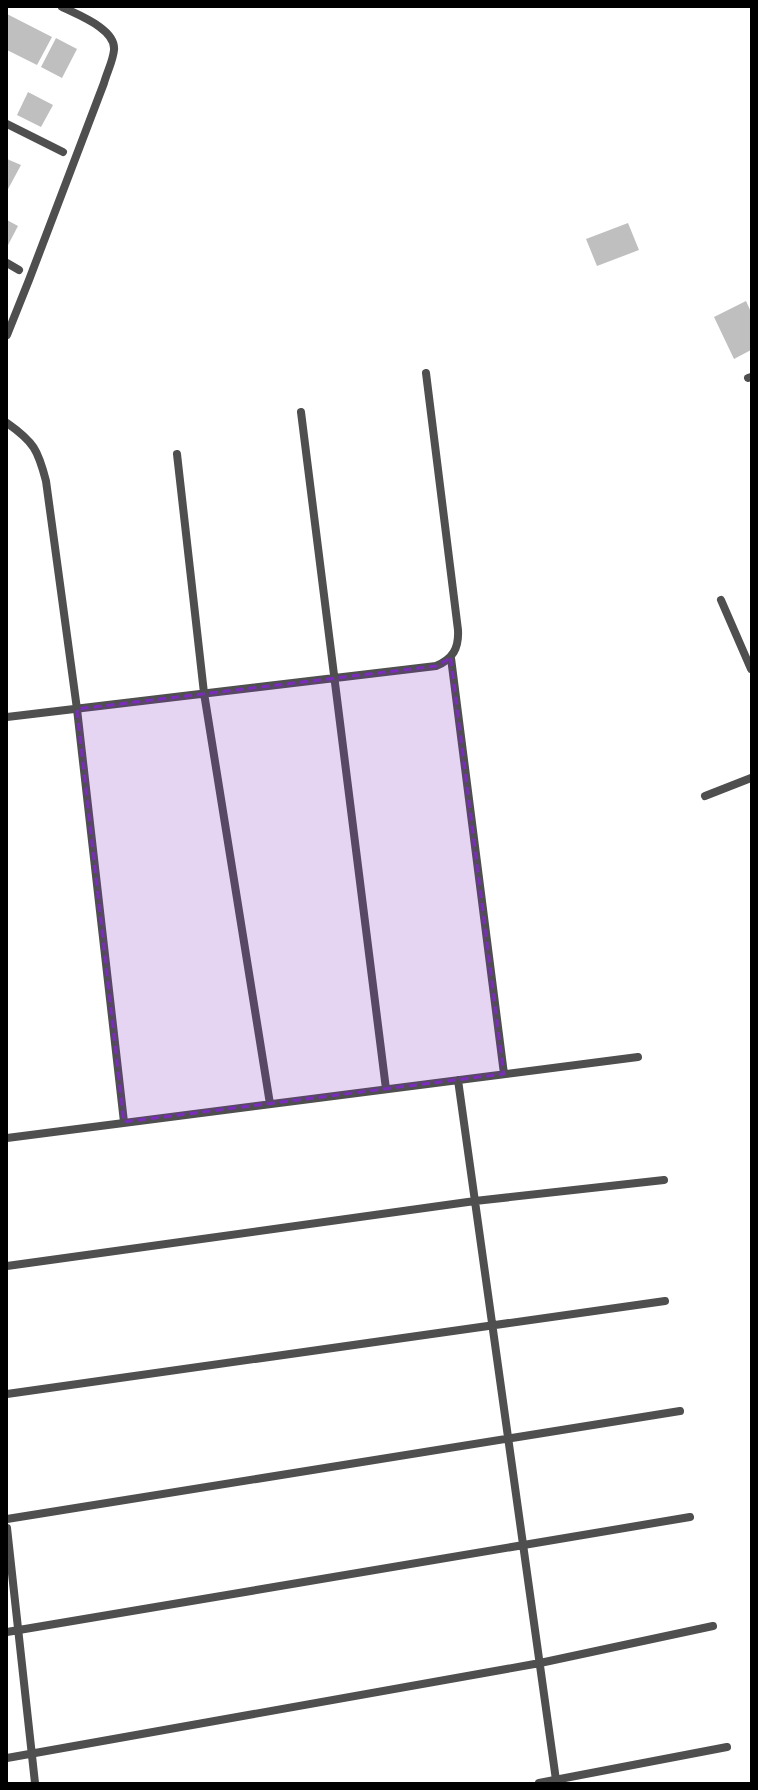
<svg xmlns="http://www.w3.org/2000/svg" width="758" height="1790" font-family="'Alegreya Sans',sans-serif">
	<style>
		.building { fill: #bfbfbf }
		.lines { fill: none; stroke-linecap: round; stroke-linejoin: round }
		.minor { stroke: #4f4f4f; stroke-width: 8 }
		.marked { fill: #7b2cbf; fill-opacity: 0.2; stroke: #7b2cbf; stroke-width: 3; stroke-dasharray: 8 5; stroke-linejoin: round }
	</style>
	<rect width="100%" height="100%" fill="#fff"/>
	<path class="building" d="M7 14 52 37 37 65 7 50Z
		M56 38 77 49 62 78 41 67Z
		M28 92 53 105 41 127 17 115Z
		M7 159 21 165 7 191Z
		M7 220 18 226 7 247Z
		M628 223 639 250 597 266 586 239Z
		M746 301 751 312V350L734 359 714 317Z"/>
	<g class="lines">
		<path class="minor" d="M7 124 63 152
			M7 263 19 270
			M7 335 29 280 104 83C107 72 113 61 114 50 116 29 78 15 62 7
			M748 378 751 377
			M301 412 386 1089
			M7 423C34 442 38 450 46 481L77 709 124 1122
			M177 454 204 693 270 1104
			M721 600 751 669
			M451 658 504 1074
			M7 717 436 666C453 659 459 648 458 630L426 373
			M705 796 751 778
			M458 1080 556 1780
			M7 1138 638 1057
			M7 1266 475 1201 664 1180
			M7 1394 665 1301
			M7 1519 680 1411
			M7 1528 35 1783
			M7 1632 690 1517
			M7 1758 540 1663 713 1626
			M539 1783 727 1747"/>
	</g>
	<path class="marked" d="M451 658 504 1074 124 1122 77 709 436 666Z"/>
	<rect width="758" height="1790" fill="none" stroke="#000000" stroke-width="16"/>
</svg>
